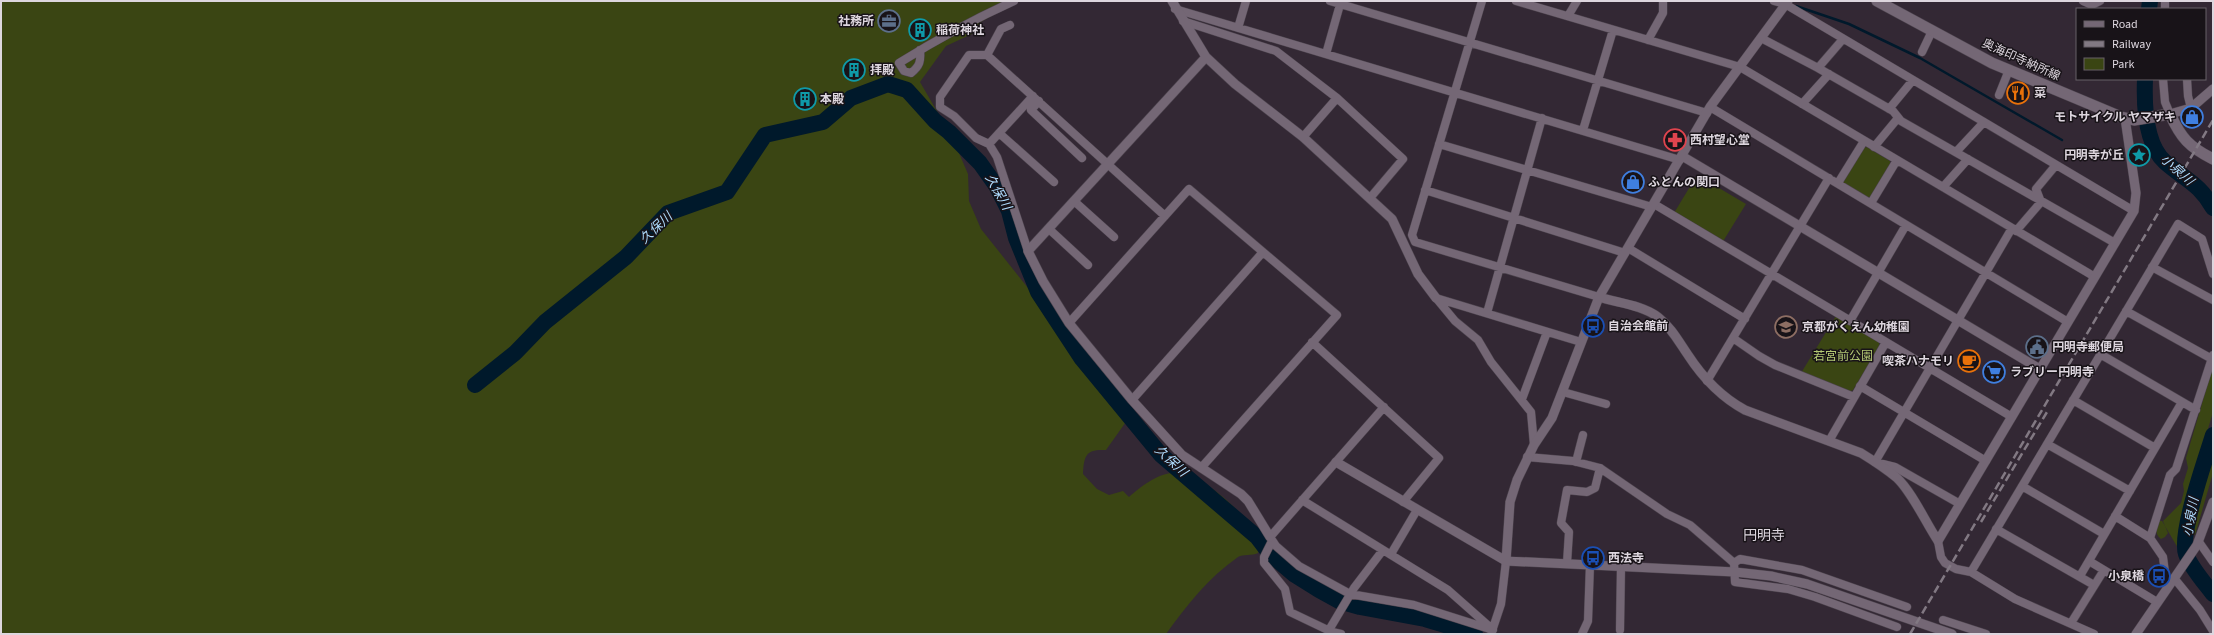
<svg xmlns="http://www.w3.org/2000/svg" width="2214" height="635" font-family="'Source Sans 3','Noto Sans JP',sans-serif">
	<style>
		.green { fill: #3a4513 }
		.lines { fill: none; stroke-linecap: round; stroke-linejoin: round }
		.stream { stroke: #00192b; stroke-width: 2.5 }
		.river { stroke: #00192b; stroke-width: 16 }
		.minor-casing { stroke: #4d444e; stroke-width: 9 }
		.tertiary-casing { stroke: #4d444e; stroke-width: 10 }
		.secondary-casing { stroke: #4d444e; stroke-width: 12 }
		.minor { stroke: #746775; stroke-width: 8 }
		.tertiary { stroke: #746775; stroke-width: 9 }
		.secondary { stroke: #746775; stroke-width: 11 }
		.rail { stroke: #827983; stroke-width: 2.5; stroke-dasharray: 8 4; stroke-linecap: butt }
		.labels { text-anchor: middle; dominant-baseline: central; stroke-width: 3; stroke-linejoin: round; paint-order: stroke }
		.poi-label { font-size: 12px; font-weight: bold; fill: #ddd6de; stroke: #181318; text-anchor: start }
		.street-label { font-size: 12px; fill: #ddd6de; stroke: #181318 }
		.park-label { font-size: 12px; fill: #b4c974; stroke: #181318 }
		.water-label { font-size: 13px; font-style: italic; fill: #aedcfe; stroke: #181318 }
		.quarter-label { font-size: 14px; fill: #ddd6de; stroke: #181318 }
	</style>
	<rect width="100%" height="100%" fill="#332834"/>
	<path class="green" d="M1 1H1019L981 22 972 34 946 46 920 82 953 139 968 174 969 201 981 229 1071 342 1128 419 1106 450C1086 449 1084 455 1083 474L1097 489 1109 495 1123 491 1129 497C1140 487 1157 474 1172 473 1203 473 1244 511 1256 538 1258 542 1258 548 1258 553 1252 556 1243 554 1238 557 1208 578 1187 605 1166 634H1Z
		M1867 147 1890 161V165L1871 198 1868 199 1844 185 1843 181 1863 148Z
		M1697 175 1746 204 1722 243 1674 213Z
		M1836 316 1879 342V347L1853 390 1849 392 1801 373Z
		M2213 366V412L2181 520 2179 537 2181 549 2179 550 2165 526 2168 533 2165 537 2161 539C2154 533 2156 528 2159 521H2162L2165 526 2163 521 2181 503 2184 491 2183 484 2188 468 2186 458Z
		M2213 446V473L2195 535 2190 531Z"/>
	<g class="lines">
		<path class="stream" d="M1796 6 1849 24 1920 58 2062 140"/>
		<path class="river" d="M2149 9 2150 1
			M2145 79C2144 104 2145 144 2165 162 2184 179 2200 184 2213 208
			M475 385 515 353 545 322 626 257 668 213 727 192 765 135 823 122 851 98 888 84 907 90 935 121 949 132 980 163 997 187 1009 211 1016 238 1038 292 1082 359 1161 455 1257 537 1270 554 1295 575 1319 590 1339 601 1360 607 1425 619 1475 634
			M2213 435C2206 458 2179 533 2186 554 2191 568 2204 582 2213 594"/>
		<g class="minor-casing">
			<path id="minor" d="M1330 1 1707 113
				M1482 1 1412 235 1415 242 1599 297
				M1516 1 1740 67 2095 277
				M1774 1 1785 4 2134 211
				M2083 1 2092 5 2100 1
				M1175 9 1680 160
				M2165 9V1
				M1568 16 1577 1
				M1183 21 1276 51 1337 98 1403 159 1370 198
				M1238 28 1246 1
				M1761 38 1818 68
				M1843 39 1818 68 1893 111 1901 121 2115 243
				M1648 40 1663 13V1
				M920 50C921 61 920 66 911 73L904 71 899 63C936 40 974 19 1014 1
				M1922 52 1932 31
				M1326 54 1341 1
				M987 55 1001 29 1010 25
				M2163 79 2165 102 2170 114
				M2187 79 2188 96 2191 108
				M1999 95 2009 70
				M1039 101 1031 110 1082 158
				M1802 104 1829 74
				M1710 107 2068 322
				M1889 109 1913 80
				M1583 130 1613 30
				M999 133 1054 182
				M1303 137 1337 98
				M989 144 1033 96
				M1439 144 1652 207
				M1874 147 1898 118
				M1956 152 1984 122
				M1838 183 1864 141
				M1943 187 1968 159
				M1425 190 1625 253
				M1074 201 1114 237
				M1871 203 1897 160
				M1654 204 2012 417
				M1049 229 1088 265
				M2016 231 2041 202 2036 189 2056 165
				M1628 248 1745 319
				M1028 251 997 157 989 144 976 138 954 116 940 107V97L969 55H987L1165 216
				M2152 267 2213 300
				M1436 298 1455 321 1478 340 1491 362 1531 412 1534 445
				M1436 298 1581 342
				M2126 311 2212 359
				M1487 313 1542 118
				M1850 321 1906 225
				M1069 323 1189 189 1337 315 1201 468
				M1733 338 1759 356 1775 365 1854 397
				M1312 342 1439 458 1403 502
				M2100 354 2196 410
				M1707 381 1829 178
				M1860 386 1986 461
				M1563 392 1606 404
				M1522 399 1547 332
				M1132 400 1263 252
				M2073 400 2155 448
				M1384 407 1270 537 1276 546 1299 566 1350 594 1414 605 1493 630
				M1829 441 1886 342
				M2047 444 2130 491
				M1527 457 1573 461 1600 468 1667 514 1690 525 1734 563 1735 582 1788 589 1815 597 1897 627
				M1576 462 1583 435
				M2022 486 2104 534
				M1302 500 1448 590 1491 628
				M1960 504 1895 467 1875 462 2012 228
				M2115 516 2150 538
				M1996 529 2094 585
				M1272 541 1264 557V563L1285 589 1290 612 1332 632 1341 634
				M1938 541 1941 557 1945 563 1956 569 1971 572 2015 599 2094 634
				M2199 542 2213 562
				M1391 554 1417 510
				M2089 561 2157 602
				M1567 563 1569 532 1561 523 1567 490 1587 492 1595 488 1600 468
				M1734 563 1740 559 1802 570 1907 607
				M1971 572 2178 224 2202 239 2213 274
				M2080 576 2182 402
				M2174 578 2200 610 2213 631
				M2167 588 2163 557 2150 538 2170 475 2176 469 2213 355
				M1943 620 1986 634
				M2071 623 2104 570
				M1329 630 1354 588 1383 550
				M1620 630 1621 566
				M1491 634 1501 604 1506 561
				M1582 634 1588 621 1590 564"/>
		</g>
		<g class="tertiary-casing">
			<path id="tertiary" d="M1172 1 1206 57 1235 84 1303 137 1392 219 1418 274 1436 298
				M1206 57 1028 251 1043 281 1069 323 1132 400 1182 455 1241 494 1248 501 1270 537
				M2170 114 2191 108 2213 89
				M1682 156 2040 369
				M1599 297C1618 303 1642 305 1658 317 1671 327 1679 342 1688 355 1703 378 1721 397 1745 410L1861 453C1874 461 1886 469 1897 478 1912 492 1926 523 1938 541L2134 211 2136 193 2125 118
				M1336 462 1506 561 1735 572 1771 576 1807 584 1952 634
				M1506 561 1510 502 1517 480 1534 445 1552 418 1599 297 1710 107 1788 1
				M2136 634 2197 545 2213 502"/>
		</g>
		<g class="secondary-casing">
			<path id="secondary" d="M1877 1 1992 63 2121 117 2134 120 2170 114C2181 138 2189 147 2213 159"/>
		</g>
		<use href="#minor" class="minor"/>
		<use href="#tertiary" class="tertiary"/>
		<use href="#secondary" class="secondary"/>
		<path class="rail" d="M1981 522 2047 412
			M1910 634 2213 120"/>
	</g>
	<defs>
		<g id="office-ring" transform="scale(1.15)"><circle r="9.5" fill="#181318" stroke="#5c6f8a" stroke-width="1.5"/><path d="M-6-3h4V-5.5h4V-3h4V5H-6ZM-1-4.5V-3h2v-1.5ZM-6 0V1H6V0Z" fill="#5c6f8a"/></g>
		<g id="building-ring" transform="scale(1.15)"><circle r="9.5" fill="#181318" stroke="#0f9aa8" stroke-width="1.5"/><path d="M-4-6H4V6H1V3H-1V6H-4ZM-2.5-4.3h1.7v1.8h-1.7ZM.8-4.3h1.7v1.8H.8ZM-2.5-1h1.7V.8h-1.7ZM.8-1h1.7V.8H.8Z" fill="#0f9aa8"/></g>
		<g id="restaurant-ring" transform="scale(1.15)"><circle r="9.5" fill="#181318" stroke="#e8710a" stroke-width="1.5"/><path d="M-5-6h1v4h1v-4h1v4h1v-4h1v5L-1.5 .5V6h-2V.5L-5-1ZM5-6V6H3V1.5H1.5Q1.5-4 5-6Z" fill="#e8710a"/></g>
		<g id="shop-ring" transform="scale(1.15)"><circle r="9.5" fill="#181318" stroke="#3f7fe0" stroke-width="1.5"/><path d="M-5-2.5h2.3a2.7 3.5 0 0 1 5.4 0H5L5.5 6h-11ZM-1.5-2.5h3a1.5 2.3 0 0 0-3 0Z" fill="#3f7fe0"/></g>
		<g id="pharmacy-ring" transform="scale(1.15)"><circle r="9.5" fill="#181318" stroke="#e0444e" stroke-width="1.5"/><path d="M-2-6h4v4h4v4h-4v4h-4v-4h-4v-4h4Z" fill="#e0444e"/></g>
		<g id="sight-ring" transform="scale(1.15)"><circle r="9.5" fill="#181318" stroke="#0f9aa8" stroke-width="1.5"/><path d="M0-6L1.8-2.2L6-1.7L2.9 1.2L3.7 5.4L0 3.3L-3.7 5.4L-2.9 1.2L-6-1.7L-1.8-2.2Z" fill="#0f9aa8"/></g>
		<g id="bus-ring" transform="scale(1.15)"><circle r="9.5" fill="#181318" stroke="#1a4fb4" stroke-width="1.5"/><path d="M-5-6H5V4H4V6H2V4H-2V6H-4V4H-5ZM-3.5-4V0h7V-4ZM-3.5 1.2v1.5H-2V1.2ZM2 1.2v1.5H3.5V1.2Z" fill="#1a4fb4"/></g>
		<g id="school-ring" transform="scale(1.15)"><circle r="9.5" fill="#181318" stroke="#8d6e63" stroke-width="1.5"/><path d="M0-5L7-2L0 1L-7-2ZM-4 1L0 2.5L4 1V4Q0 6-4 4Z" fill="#8d6e63"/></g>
		<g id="civic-ring" transform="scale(1.15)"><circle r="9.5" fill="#181318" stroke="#5c6f8a" stroke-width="1.5"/><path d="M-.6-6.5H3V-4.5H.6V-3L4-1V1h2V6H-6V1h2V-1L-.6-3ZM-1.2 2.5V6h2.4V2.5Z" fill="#5c6f8a"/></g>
		<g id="cafe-ring" transform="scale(1.15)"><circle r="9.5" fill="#181318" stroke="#e8710a" stroke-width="1.5"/><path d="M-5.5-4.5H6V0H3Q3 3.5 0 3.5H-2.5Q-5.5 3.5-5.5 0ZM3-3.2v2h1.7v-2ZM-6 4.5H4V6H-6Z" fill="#e8710a"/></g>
		<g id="supermarket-ring" transform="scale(1.15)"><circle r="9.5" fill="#181318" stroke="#3f7fe0" stroke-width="1.5"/><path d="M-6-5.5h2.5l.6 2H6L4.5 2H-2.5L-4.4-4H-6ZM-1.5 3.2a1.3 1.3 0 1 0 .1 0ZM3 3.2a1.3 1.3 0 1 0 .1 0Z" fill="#3f7fe0"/></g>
	</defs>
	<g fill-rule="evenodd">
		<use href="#office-ring" x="889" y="21"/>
		<use href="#building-ring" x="920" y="30"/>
		<use href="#building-ring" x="854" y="70"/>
		<use href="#restaurant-ring" x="2018" y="93"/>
		<use href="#building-ring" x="805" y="99"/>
		<use href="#shop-ring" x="2192" y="117"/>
		<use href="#pharmacy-ring" x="1675" y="140"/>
		<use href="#sight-ring" x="2139" y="155"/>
		<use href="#shop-ring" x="1633" y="182"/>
		<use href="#bus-ring" x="1593" y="326"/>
		<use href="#school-ring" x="1786" y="327"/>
		<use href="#civic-ring" x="2037" y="347"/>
		<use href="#cafe-ring" x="1969" y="361"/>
		<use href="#supermarket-ring" x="1994" y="372"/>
		<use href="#bus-ring" x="1593" y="558"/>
		<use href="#bus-ring" x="2159" y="576"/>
	</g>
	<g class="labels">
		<g class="poi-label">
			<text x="874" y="21" text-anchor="end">社務所</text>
			<text x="936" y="30">稲荷神社</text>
			<text x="870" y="70">拝殿</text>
			<text x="2034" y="93">菜</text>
			<text x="820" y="99">本殿</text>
			<text x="2176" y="117" text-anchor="end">モトサイクル ヤマザキ</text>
			<text x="1690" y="140">西村望心堂</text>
			<text x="2124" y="155" text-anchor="end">円明寺が丘</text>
			<text x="1648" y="182">ふとんの関口</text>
			<text x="1608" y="326">自治会館前</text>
			<text x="1802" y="327">京都がくえん幼稚園</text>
			<text x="2052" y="347">円明寺郵便局</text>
			<text x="1954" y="361" text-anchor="end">喫茶ハナモリ</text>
			<text x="2010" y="372">ラブリー円明寺</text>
			<text x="1608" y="558">西法寺</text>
			<text x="2144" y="576" text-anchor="end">小泉橋</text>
		</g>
		<g class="street-label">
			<text transform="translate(2021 60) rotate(24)">奥海印寺納所線</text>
		</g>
		<g class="park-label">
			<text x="1843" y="356">若宮前公園</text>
		</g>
		<g class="water-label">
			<text transform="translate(2177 170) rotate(42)">小泉川</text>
			<text transform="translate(998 192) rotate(61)">久保川</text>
			<text transform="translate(656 228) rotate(-43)">久保川</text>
			<text transform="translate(1171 461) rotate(43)">久保川</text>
			<text transform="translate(2191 517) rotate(-80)">小泉川</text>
		</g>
		<g class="quarter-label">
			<text x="1764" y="536">円明寺</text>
		</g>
	</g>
	<rect width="2214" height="635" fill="none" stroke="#ddd6de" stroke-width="4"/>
	<rect x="2076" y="8" width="130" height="72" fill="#181318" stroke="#676167"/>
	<rect x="2084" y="21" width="20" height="6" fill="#746775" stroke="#676167"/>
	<text x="2112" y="28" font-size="12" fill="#ddd6de">Road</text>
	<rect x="2084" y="41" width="20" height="6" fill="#827983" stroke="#676167"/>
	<text x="2112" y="48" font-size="12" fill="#ddd6de">Railway</text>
	<rect x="2084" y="58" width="20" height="12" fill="#3a4513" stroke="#676167"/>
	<text x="2112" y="68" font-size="12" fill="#ddd6de">Park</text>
</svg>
